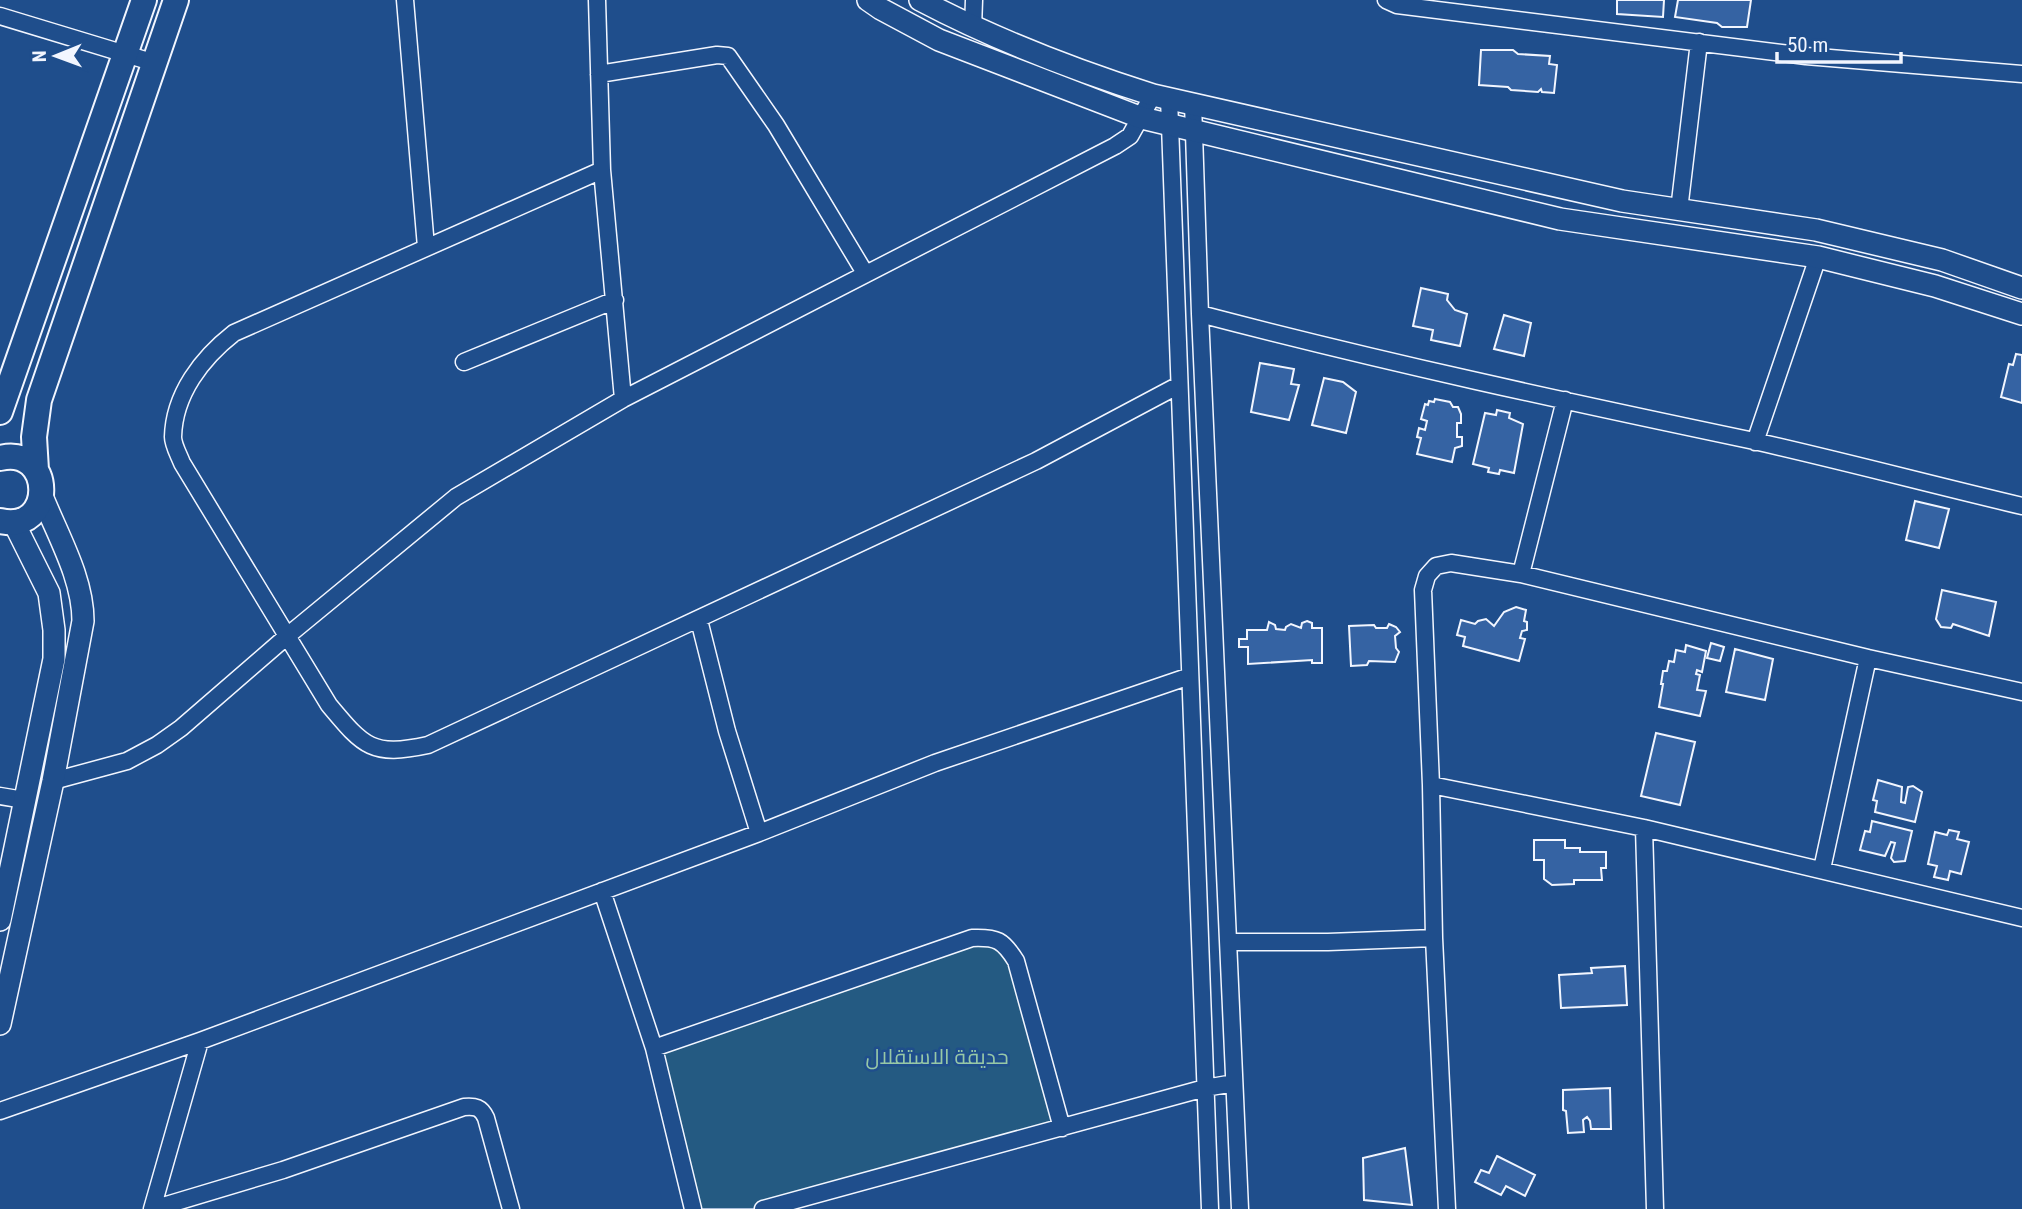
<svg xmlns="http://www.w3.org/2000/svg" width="2022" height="1209" font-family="'Roboto Condensed',Cairo,sans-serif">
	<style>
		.green { fill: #245a82; stroke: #a8bbd7; stroke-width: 2 }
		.building { fill: #3563a3; stroke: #f2f6ff; stroke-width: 2 }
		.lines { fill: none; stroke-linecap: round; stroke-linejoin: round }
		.street-casing { stroke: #f2f6ff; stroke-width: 19 }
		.secondary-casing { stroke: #f2f6ff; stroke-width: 24 }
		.primary-casing { stroke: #f2f6ff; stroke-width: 28 }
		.street { stroke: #1f4e8c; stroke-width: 16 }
		.secondary { stroke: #1f4e8c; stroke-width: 21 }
		.primary { stroke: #1f4e8c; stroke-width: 24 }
		.labels { text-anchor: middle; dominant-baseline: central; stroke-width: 5; stroke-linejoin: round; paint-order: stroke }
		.park-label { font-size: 21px; fill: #97c8a6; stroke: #1f4e8c }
	</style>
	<rect width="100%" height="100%" fill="#1f4e8c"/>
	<path class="green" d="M972 938 1006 946 1062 1128 761 1209H698L654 1048Z"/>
	<path class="building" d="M1617 0H1664L1663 17 1617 14Z
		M1678 0H1751L1747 27H1722L1717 23 1675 17Z
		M1481 50H1513L1518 54 1550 56 1549 64 1557 65 1554 93 1542 92 1541 89 1538 92 1511 90 1508 87 1479 85Z
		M1421 288 1448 294 1447 300 1455 310 1467 314 1460 346 1431 340 1433 330 1413 326Z
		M1504 315 1531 323 1524 356 1494 349Z
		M2016 354 2022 355V403L2001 397 2009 364 2013 365Z
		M1260 363 1294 369 1291 384 1299 385 1289 420 1251 412Z
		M1324 378 1343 382 1356 392 1346 433 1312 425Z
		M1435 399 1450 402 1453 407H1458L1461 414V423H1457V437H1462V446L1455 448 1452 462 1417 454 1421 438 1417 437 1419 428 1425 430 1427 421 1421 419 1425 404 1428 405 1429 401 1434 402Z
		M1497 410 1510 413 1509 418 1523 424 1514 473 1500 470 1499 474 1488 472 1489 468 1473 464 1485 413 1496 415Z
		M1915 501 1949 509 1939 548 1906 540Z
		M1942 590 1996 602 1989 636 1953 624 1951 628 1941 627 1936 619Z
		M1516 607 1526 610 1524 621 1527 622V630L1522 631 1520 638 1525 639 1519 661 1463 646 1465 637 1457 635 1461 620 1475 624 1478 621 1486 619 1494 626 1504 612Z
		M1307 621 1312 623V628H1322V663H1312V660L1248 664V647H1239V639H1247V630H1267L1269 622 1275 625 1276 629 1285 630 1286 627 1291 624 1301 628 1302 623Z
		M1389 624 1396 627 1400 632 1395 636 1396 648 1399 652 1395 662 1369 661 1367 665 1351 666 1349 626 1374 625 1376 628H1387Z
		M1711 643 1724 647 1720 661 1707 658Z
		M1686 645 1706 651 1702 672 1697 670 1696 674 1700 675 1697 690 1706 691 1700 716 1659 707 1663 684H1661L1663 671H1667L1669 661 1674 662 1676 650 1685 652Z
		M1735 649 1773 659 1765 700 1726 692Z
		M1656 733 1695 742 1680 805 1641 796Z
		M1878 780 1902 787 1901 802 1905 803 1908 787 1913 786 1922 792 1915 822 1875 812 1877 801 1873 800Z
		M1872 821 1912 831 1905 861 1894 862 1891 858 1895 843 1891 842 1885 856 1860 850 1865 831 1870 832Z
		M1949 830 1959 832 1957 839 1969 842 1961 874 1950 871 1948 880 1934 877 1937 866 1928 864 1935 832 1947 835Z
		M1534 840H1565V848H1580V852H1606V868H1601L1602 880H1574V884L1552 885 1544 879V860H1534Z
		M1625 966 1627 1005 1561 1008 1559 975 1592 973 1591 968Z
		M1610 1088 1611 1129H1591L1590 1121 1587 1117 1583 1120 1584 1132 1568 1133 1566 1111 1563 1110V1090Z
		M1405 1148 1412 1205 1364 1200 1363 1158Z
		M1497 1156 1535 1175 1525 1196 1506 1186 1501 1195 1475 1182 1481 1170 1489 1173Z"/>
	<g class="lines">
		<g class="street-casing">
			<path id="street" d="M405 0 426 247
				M597 0 602 170 623 399
				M1386 0 1397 5 1806 56 2022 74
				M0 16 155 63
				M973 28 974 0
				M599 74 717 55 728 56 776 125 865 273
				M1169 98 1210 1209
				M1193 103 1200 314 1240 1209
				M602 170 234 333C202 358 174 394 173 437 173 445 179 455 182 463L329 705C364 747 372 757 428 745L1036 461 1179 385
				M1679 210 1699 42
				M1200 314C1383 362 1568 402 1754 441 1843 461 1933 485 2022 506
				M464 362 615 300
				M1755 442 1818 257
				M1521 574 1565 400
				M699 620 727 731 759 833
				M53 781 127 761 157 745 181 728 286 637 456 497 623 399 1115 146 1130 136 1153 95
				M1431 785 1644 828 2022 918
				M0 796 24 800
				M1644 828 1655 1209
				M1822 869 1868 658 2022 692
				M602 891 654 1048 693 1209
				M1228 942H1328L1434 938
				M654 1048 972 938C997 937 1003 940 1016 961L1062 1128
				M0 1111 200 1041 759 833 935 763 1190 676
				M152 1209 200 1041
				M153 1209 283 1170 464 1107C475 1106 481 1107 486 1118L511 1209
				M763 1209 1205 1088 1234 1083
				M1447 1209 1434 938 1431 785 1423 590 1427 576 1436 566 1451 563 1521 574 1868 658"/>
		</g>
		<g class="secondary-casing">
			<path id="secondary" d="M868 0 881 9 939 40 1142 118 1560 219 1818 257 1935 286 2022 314
				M920 0C994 39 1074 70 1153 95L1622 201 1816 230 1942 260 2022 288
				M0 920 54 659V630L49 593 14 523
				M0 1024 53 781 83 621C83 578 58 536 42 496"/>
		</g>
		<g class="primary-casing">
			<path id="primary" d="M0 412 144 0
				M0 458C54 445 56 534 0 521
				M36 470 34 437 39 400 176 0"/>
		</g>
		<use href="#street" class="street"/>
		<use href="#secondary" class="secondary"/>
		<use href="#primary" class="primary"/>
	</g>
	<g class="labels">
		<g class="park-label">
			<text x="937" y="1057">حديقة الاستقلال</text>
		</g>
	</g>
	<g transform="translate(56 56) rotate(269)" stroke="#1f4e8c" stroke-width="5" paint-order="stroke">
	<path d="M0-5L12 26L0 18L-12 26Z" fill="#f2f6ff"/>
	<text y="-10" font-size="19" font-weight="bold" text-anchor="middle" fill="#f2f6ff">N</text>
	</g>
	<path d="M1777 52v10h124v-10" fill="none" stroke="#f2f6ff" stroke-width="3.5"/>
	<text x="1787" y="52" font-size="21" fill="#f2f6ff" stroke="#1f4e8c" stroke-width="5" paint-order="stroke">50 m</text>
</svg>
